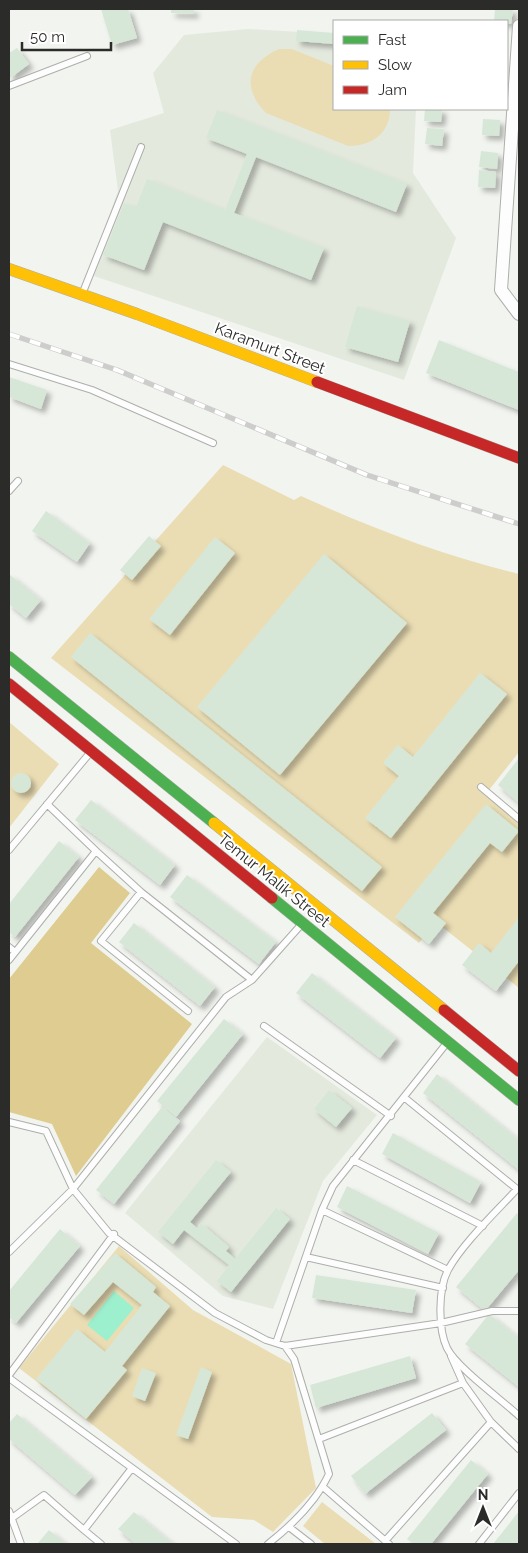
<svg xmlns="http://www.w3.org/2000/svg" width="528" height="1553" font-family="Raleway,sans-serif">
	<style>
		.built { fill: #e4e9de }
		.green { fill: #eaddb4 }
		.forest { fill: #decc90 }
		.water { fill: #9df0cd }
		.building { fill: #d7e7d7; filter: url(#shadow) }
		.lines { fill: none; stroke-linecap: round; stroke-linejoin: round }
		.lane-casing { stroke: #adafab; stroke-width: 8 }
		.street-casing { stroke: #adafab; stroke-width: 14 }
		.fast-casing { stroke: #adafab; stroke-width: 12 }
		.slow-casing { stroke: #adafab; stroke-width: 12 }
		.jam-casing { stroke: #adafab; stroke-width: 12 }
		.lane { stroke: #fdfdfd; stroke-width: 6 }
		.street { stroke: #fdfdfd; stroke-width: 12 }
		.fast { stroke: #4caf50; stroke-width: 11 }
		.slow { stroke: #ffc107; stroke-width: 11 }
		.jam { stroke: #c62828; stroke-width: 11 }
		.rail-casing { stroke: #cdcdcc; stroke-width: 5.5 }
		.rail { stroke: #fff; stroke-width: 4; stroke-dasharray: 11; stroke-linecap: butt }
		.labels { text-anchor: middle; dominant-baseline: central; stroke-width: 4; stroke-linejoin: round; paint-order: stroke }
		.street-label { font-size: 16px; fill: #2b2c29; stroke: #fff }
	</style>
	<defs>
		<filter id="shadow"><feDropShadow dx="4.5" dy="4.5" stdDeviation="2.5" flood-color="#0004"/></filter>
	</defs>
	<rect width="100%" height="100%" fill="#f2f4ef"/>
	<path class="built" d="M248 29 334 34V109H416L413 173 456 238 404 380 88 274 118 191 110 130 164 113 153 73 184 35Z
		M267 1037 377 1115 323 1181 273 1309 223 1296 125 1213Z"/>
	<path class="green" d="M279 49H292L334 66V109H390C390 134 371 146 348 146L266 113C241 88 247 63 279 49Z
		M223 465 294 500 301 496C371 528 444 556 519 574V752L485 795 519 822V988L436 922 419 943 51 658Z
		M9 722 59 764 9 828Z
		M119 1246 193 1310 291 1364 316 1488 273 1532 254 1520 212 1517 19 1368Z
		M322 1502 376 1544H325L303 1526Z"/>
	<path class="forest" d="M99 867 130 893 91 943 192 1024 76 1176 52 1124 9 1112V979Z"/>
	<path class="water" d="M114 1291 134 1308 107 1341 87 1325Z"/>
	<path class="building" d="M101 9H128L137 38 112 45Z
		M171 9H194V14L171 13Z
		M495 9H513L511 24 494 21Z
		M297 30 334 33V44L296 41Z
		M17 48 29 64 9 79V53Z
		M425 109H442L441 122 424 121Z
		M217 110 407 184 396 212 256 157 234 213 324 248 311 280 163 222 144 270 103 255 124 203 136 207 147 179 225 210 247 154 206 138Z
		M483 119 500 120 499 136 482 135Z
		M427 128 444 129 442 146 425 144Z
		M481 151 498 153 497 169 479 167Z
		M479 170 496 172 495 188 478 187Z
		M357 306 410 321 398 362 345 347Z
		M439 340 519 372V410L426 373Z
		M9 377 47 390 41 409 9 397Z
		M46 511 90 543 77 562 32 531Z
		M149 536 161 546 132 580 120 570Z
		M215 537 235 553 170 635 149 619Z
		M324 554 407 623 280 775 197 707Z
		M9 574 41 600 26 618 9 604Z
		M90 633 382 867 362 891 71 657Z
		M480 673 507 694 391 838 365 818 399 776 383 763 398 745 413 757Z
		M519 758V803L498 785Z
		M11 783a10 10 0 1 1 20 0a10 10 0 1 1-20 0Z
		M91 800 175 865 160 885 75 820Z
		M486 804 519 831 502 852 490 843 433 913 446 923 429 944 395 917Z
		M59 841 79 857 15 937 9 932V904Z
		M187 875 276 942 259 964 170 897Z
		M519 917V961L496 991 462 965 479 943 491 953Z
		M134 923 215 987 200 1006 119 942Z
		M312 973 396 1038 380 1058 296 993Z
		M224 1019 243 1034 176 1117 157 1101Z
		M437 1074 519 1140V1170L423 1093Z
		M329 1090 352 1108 336 1127 314 1109Z
		M162 1107 180 1121 114 1204 96 1190Z
		M393 1133 481 1182 470 1203 382 1154Z
		M216 1160 231 1172 190 1222 197 1228 201 1223 229 1247 226 1251 235 1259 276 1208 290 1219 231 1292 217 1281 229 1265 184 1230 173 1244 158 1232Z
		M347 1186 439 1233 428 1254 337 1207Z
		M517 1213 519 1215V1270L485 1311 456 1287Z
		M60 1229 80 1246 16 1323 9 1317V1291Z
		M115 1253 156 1287 153 1292 170 1306 122 1366 127 1370 86 1419 36 1379 77 1329 105 1352 142 1305 113 1282 84 1315 70 1304Z
		M316 1275 416 1290 412 1313 312 1298Z
		M489 1314 519 1338V1387L465 1344Z
		M410 1356 416 1378 316 1408 310 1385Z
		M201 1367 212 1372 188 1439 176 1435Z
		M142 1368 156 1373 145 1401 132 1396Z
		M432 1413 446 1430 365 1494 351 1476Z
		M17 1414 92 1477 75 1495 9 1439V1423Z
		M471 1460 488 1474 431 1544H414L407 1539Z
		M519 1511V1544H493L509 1524Z
		M134 1512 173 1544H136L118 1529Z
		M49 1530 66 1544H37Z"/>
	<g class="lines">
		<g class="lane-casing">
			<path id="lane" d="M9 86 87 56
				M83 292 141 147
				M9 364 92 390 213 443
				M9 491 18 481
				M481 787 519 819
				M9 850 89 754
				M96 851 141 892
				M9 947 15 952
				M9 960 96 851 47 804
				M188 1011 101 941 141 892 252 980
				M264 1026 391 1116
				M405 1098 517 1189C496 1212 463 1243 448 1270 438 1289 438 1329 447 1348 456 1367 502 1400 519 1416
				M9 1122 46 1131 73 1189 109 1233 215 1313 266 1340 285 1346 441 1323 492 1311H519
				M353 1160 483 1226
				M322 1210 448 1270
				M9 1252 73 1189 226 997 252 980 300 926
				M306 1257 443 1288
				M276 1343 322 1210 333 1186 446 1044
				M9 1375 114 1234
				M9 1378 236 1544
				M463 1383 491 1422 519 1449
				M319 1439 463 1383 451 1356
				M323 1487 389 1544
				M9 1511 21 1544
				M12 1518 44 1495 84 1530 132 1468
				M289 1527 311 1544
				M84 1530 101 1544
				M385 1541 491 1422
				M268 1544C292 1525 316 1502 329 1474L294 1359 285 1346
				M479 1544 519 1493"/>
		</g>
		<g class="street-casing">
			<path id="street" d="M519 26 501 290 519 314"/>
		</g>
		<g class="fast-casing">
			<path id="fast" d="M9 657 214 823
				M272 898 519 1100"/>
		</g>
		<g class="slow-casing">
			<path id="slow" d="M9 269 137 314 317 382
				M214 823 444 1010"/>
		</g>
		<g class="jam-casing">
			<path id="jam" d="M317 382 519 458
				M9 684 272 898
				M444 1010 519 1071"/>
		</g>
		<use href="#lane" class="lane"/>
		<use href="#street" class="street"/>
		<use href="#fast" class="fast"/>
		<use href="#slow" class="slow"/>
		<use href="#jam" class="jam"/>
		<g class="rail-casing">
			<path id="rail" d="M9 334 117 370 367 475 519 524"/>
		</g>
		<use href="#rail" class="rail"/>
	</g>
	<g class="labels">
		<g class="street-label">
			<text transform="translate(270 348) rotate(21)">Karamurt Street</text>
			<text transform="translate(274 880) rotate(39)">Temur Malik Street</text>
		</g>
	</g>
	<rect width="528" height="1553" fill="none" stroke="#2b2c29" stroke-width="20"/>
	<rect x="333" y="20" width="175" height="90" fill="#ffffff" stroke="#aaaba9"/>
	<rect x="343" y="36" width="25" height="8" fill="#4caf50" stroke="#aaaba9"/>
	<text x="378" y="45" font-size="15" fill="#2b2c29">Fast</text>
	<rect x="343" y="61" width="25" height="8" fill="#ffc107" stroke="#aaaba9"/>
	<text x="378" y="70" font-size="15" fill="#2b2c29">Slow</text>
	<rect x="343" y="86" width="25" height="8" fill="#c62828" stroke="#aaaba9"/>
	<text x="378" y="95" font-size="15" fill="#2b2c29">Jam</text>
	<g transform="translate(483 1508)" stroke="#ffffff" stroke-width="4" paint-order="stroke">
	<path d="M0-4L9 19L0 12L-9 19Z" fill="#2b2c29"/>
	<text y="-8" font-size="14" font-weight="bold" text-anchor="middle" fill="#2b2c29">N</text>
	</g>
	<path d="M22 42v8h89v-8" fill="none" stroke="#2b2c29" stroke-width="2.5"/>
	<text x="30" y="42" font-size="15" fill="#2b2c29" stroke="#ffffff" stroke-width="4" paint-order="stroke">50 m</text>
</svg>
